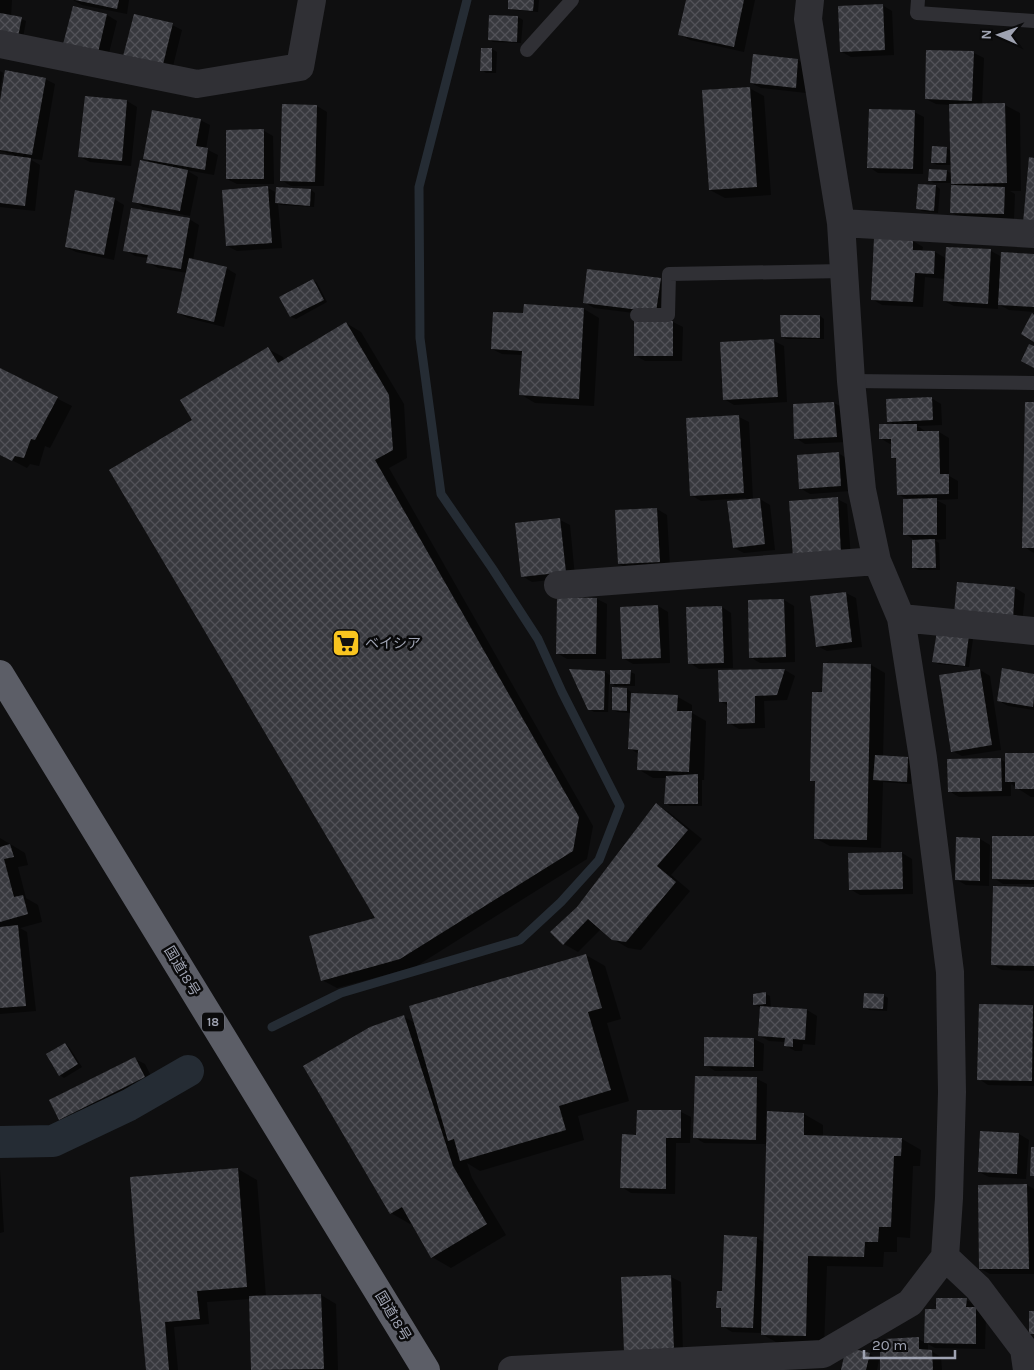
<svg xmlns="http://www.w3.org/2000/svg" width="1034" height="1370" font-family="Karla,'Noto Sans JP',sans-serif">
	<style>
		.shadow { fill: #0007 }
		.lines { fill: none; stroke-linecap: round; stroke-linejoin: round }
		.stream { stroke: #252c34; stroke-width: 9 }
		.canal { stroke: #252c34; stroke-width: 32 }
		.building { fill: url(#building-cross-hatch) }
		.lane { stroke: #303035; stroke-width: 14 }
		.street { stroke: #303035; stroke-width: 28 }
		.highway { stroke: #5c5e67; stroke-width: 28 }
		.labels { text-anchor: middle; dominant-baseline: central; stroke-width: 5; stroke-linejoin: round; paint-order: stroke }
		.shield { fill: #0a0a0b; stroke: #727580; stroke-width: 1 }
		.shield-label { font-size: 12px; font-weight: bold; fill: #9fa3b2 }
		.poi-label { font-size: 14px; fill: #9fa3b2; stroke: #0a0a0b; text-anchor: start }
		.street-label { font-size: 14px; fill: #9fa3b2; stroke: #0a0a0b }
	</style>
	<defs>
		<pattern id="building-cross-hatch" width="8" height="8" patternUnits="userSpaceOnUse" patternTransform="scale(1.25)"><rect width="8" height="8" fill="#38393e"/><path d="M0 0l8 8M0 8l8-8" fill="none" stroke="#525258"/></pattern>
	</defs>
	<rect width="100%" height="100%" fill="#0f0f10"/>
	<path class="shadow" d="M0 0H12L11 17 21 19 26 21 22 43 0 40Z
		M73 0H129L127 14 82 5Z
		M510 0H539L538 12 513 10 509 8Z
		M687 0H755L744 52 690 40 680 35Z
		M882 5 892 11 894 55 851 57 842 52Z
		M73 7 107 15 117 21 107 61 73 53Z
		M490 16 518 17 523 20 521 43 493 42 489 39Z
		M172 25 182 30 170 78 133 69Z
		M482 49H492L497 52 496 73H486L482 70Z
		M974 53 984 58 982 105H1005L1020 113 1021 191H1010L1015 194 1014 219 961 218 951 212 959 187 951 182 950 183H934L930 180 947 171 952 174V165H937L932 162 946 148 951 151V105L936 104 926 99Z
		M754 56 798 60 808 66 806 93 761 88 751 83Z
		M0 71 3 73 0 92Z
		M45 79 55 84 42 160 28 158 40 165 35 211 0 207V156L14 157V155L0 151V108Z
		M749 88 764 96 771 195 725 198 710 190Z
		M127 101 137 107 131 166 90 162 80 157Z
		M317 106 327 112 324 186H291L281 180Z
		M914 112 924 117 923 174 878 173 869 167Z
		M200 120 210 125 206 149 218 155 214 175 186 170 198 177 190 216 143 207 134 201 154 164 144 158Z
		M264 131 273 136 274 184H237L227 179Z
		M919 185 936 186 940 189 938 213 922 211 918 209Z
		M268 188 277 193 311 190 315 193 314 207 281 205 278 204 282 248 237 251 227 246Z
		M114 199 124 205 114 260 76 252 66 247Z
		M189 219 199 225 193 260 226 268 236 274 224 327 188 318 178 313 187 273 158 268 148 262V258L135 256 125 250Z
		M913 241 923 247 922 252H935L947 259 991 251 1002 257 1034 255V312L1009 310 998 304V309L954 306 944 301 945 279 925 277 923 307 882 305 872 299Z
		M313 280 317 283 327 302 296 319 291 317 281 297Z
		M660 280 670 285 666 317 594 308 584 302Z
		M525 306 584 309 599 318 594 406 535 403 520 394 522 355 502 354 492 349 523 315Z
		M820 316 824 319V339H786L782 337Z
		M636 321 673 322 683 327 682 361H645L635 355Z
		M346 323 361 332 404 404 407 458 389 468 593 826 587 859 415 967 337 988 322 980 377 919 193 420 268 349 283 357 284 360Z
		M774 341 784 346 787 402 734 405 724 399 721 343Z
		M0 370 72 406 50 448 45 446 39 466 30 464 27 468 0 454Z
		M931 398 941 404 942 425 918 426 926 432H939L949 438V476L958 481V499L936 500 946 505V539L934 540 939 543 940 570H918L914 568 913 539 905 534 908 500 898 494V460L892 457V444H890L880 438 896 426 888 421Z
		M834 403 844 408 846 442 805 444 796 438Z
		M1034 403V553L1024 547Z
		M739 417 749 422 753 500 760 499 770 505 775 550 744 553 734 548 746 498 701 501 691 495Z
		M838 453 848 459 850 491 810 494 800 488Z
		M837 499 847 504 851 558 804 562Z
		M657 509 667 515 670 567 629 569 619 564Z
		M560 520 570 525 575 577 532 582 522 576Z
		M958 583 1015 588 1025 594 1022 624Z
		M846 593 856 598 862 647 827 651 817 646 811 597Z
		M597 599 607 604 606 659H567L557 653Z
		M784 600 794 606 795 662 760 663 750 657Z
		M658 606 668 612 670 663 633 664 623 658 621 608Z
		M722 607 731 613 733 668 699 669 690 663Z
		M938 632 973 639 969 667 938 664 934 661Z
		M871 665 885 673 883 757 908 759 912 761 911 784 883 782 881 848 830 846 815 838 817 783 812 780 823 693Z
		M785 670 795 676 787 700 764 701 765 728 739 729 729 723V706L720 701 719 671Z
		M980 670 990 676 1001 750 962 756 952 751Z
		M571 671 605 672 611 676 630 672 635 674V686H616L609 682 608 712H594L589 709Z
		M1034 675V710L1008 706 998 700Z
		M627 689 631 692V695L678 697 692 705V713L706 721 704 780H702V806H670L666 803 667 778H653L638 769 639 754 629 748 631 713 618 712 613 710Z
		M1034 755V797H1031L1011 784V796L959 797 949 791 1000 759 1007 763Z
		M656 804 670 813 702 839 671 875 690 891 641 950 628 948 613 939 601 929 578 952 564 944 578 908Z
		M1034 837V884H1003L994 878Z
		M0 838 25 853 28 865 18 867 26 898 38 905 42 922 20 928 27 932 36 1011 0 1014Z
		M980 839 990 845 989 886 966 885 957 880Z
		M902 853 912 859 913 894 860 895 850 889 849 854Z
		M1034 888V971L1002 970 992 964Z
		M586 955 605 966 621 1019 607 1023 629 1101 578 1116 584 1140 480 1171 467 1163 472 1178 506 1235 451 1268 432 1257 412 1222 410 1224 391 1213 404 1017 415 1023Z
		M766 994 770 996 771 1008 807 1010 817 1016 815 1045 803 1044 802 1051H795L785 1045V1042L769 1041 760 1036 762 1007H759L754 1004Z
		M883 995 888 998 887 1011 869 1010 864 1007Z
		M1032 1006 1034 1007V1086L988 1085 979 1079Z
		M754 1039 764 1044 763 1071H715L706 1065Z
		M65 1044 69 1047 82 1067 64 1078 60 1075Z
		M135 1059 145 1064 154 1082 69 1124 60 1119Z
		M696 1077 757 1079 767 1084 766 1125 768 1126 769 1113 804 1114 823 1125V1137L902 1139 921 1150 920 1166H913L910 1238 897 1237V1252H884L883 1267 827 1266 824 1346 781 1345 762 1334V1333L732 1332 722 1326V1310L718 1307 723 1292 756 1238 765 1243 768 1144 704 1143 694 1137Z
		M638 1111 681 1112 691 1117 690 1143H676L675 1194 631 1193 622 1187 638 1136Z
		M1019 1134 1029 1140 1026 1179 989 1177 979 1172Z
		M238 1169 257 1180 266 1297 321 1295 336 1304 338 1370H253L250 1299 207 1302 209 1324 174 1327 178 1370H147L140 1296Z
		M0 1170 4 1232 0 1233Z
		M1027 1185 1034 1189V1274H990L981 1269Z
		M671 1277 681 1282 683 1355 635 1357Z
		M966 1300 976 1305 986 1314 985 1349 935 1348 928 1344V1351H931L941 1357 942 1370H882L887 1355 918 1339 926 1343 937 1310Z
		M870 1354 879 1360 877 1370H842Z"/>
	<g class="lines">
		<path class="stream" d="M272 1027 341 993 520 940 561 902 599 860 620 806 562 692 538 639 492 568 441 494 420 338 419 187 467 0"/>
		<path class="canal" d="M0 1142 53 1141 129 1105 188 1071"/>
	</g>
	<path class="building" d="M75 0H119L117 9Z
		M508 0H534L533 11 508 9Z
		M686 0H744L734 47 678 35Z
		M883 4 885 50 840 52 838 6Z
		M73 6 107 14 97 57 62 48Z
		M0 13 22 17 17 42 0 39Z
		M134 14 173 23 161 73 121 64Z
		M489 15 518 16 517 42 488 40Z
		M481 48H492V71H480Z
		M926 50 974 51 972 101 925 99Z
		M753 54 798 59 796 88 750 83Z
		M5 70 46 78 32 155 0 150V101Z
		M750 87 757 187 709 190 702 90Z
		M85 96 127 100 122 161 78 157Z
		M1005 103 1007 183 951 184 949 104Z
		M282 104 317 105 315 182 280 181Z
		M869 109 915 110 913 169 867 168Z
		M152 110 201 119 196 146 208 148 205 170 143 159Z
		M264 129V179H226V130Z
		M932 146 947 147 946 163H931Z
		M0 154 31 158 25 206 0 203Z
		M1029 157 1034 158V224L1023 223Z
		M140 160 188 170 180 211 132 202Z
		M929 169 947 170 946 181H928Z
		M918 184 936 185 934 211 916 209Z
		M951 185 1005 187 1004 214 950 213Z
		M268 186 272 243 226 246 222 190Z
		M276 187 311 189 310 206 275 203Z
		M75 190 115 198 104 255 65 247Z
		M131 208 190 218 181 269 146 263 148 255 123 251Z
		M874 238 913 240V250L935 251 934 274 915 273 913 302 871 300Z
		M946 247 991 249 988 304 943 301Z
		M1001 252 1034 254V307L998 305Z
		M189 258 227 267 214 322 177 313Z
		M587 269 661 278 656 312 583 303Z
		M313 279 324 300 290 317 279 297Z
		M524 304 584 308 579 399 519 395 522 351 491 349 493 312 523 313Z
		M1032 313 1034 315V342L1021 334Z
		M780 315H820V338L781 337Z
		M634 320 673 321V356H634Z
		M346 322 389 395 393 450 375 460 579 817 573 851 400 959 321 981 309 936 375 918 109 470 192 420 180 400 268 347 278 363Z
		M774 339 778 397 723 400 720 342Z
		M1029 344 1034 346V368L1021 361Z
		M0 368 58 397 35 440 31 439 24 458 15 456 12 461 0 455Z
		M932 397 933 420 887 422 886 399Z
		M834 402 837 437 794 439 793 404Z
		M1025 402H1034V548H1022Z
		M739 415 744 493 690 496 686 418Z
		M879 424H917V431H939L940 474H949V494L897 495 896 458H891V439H879Z
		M839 452 841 486 799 489 797 455Z
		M838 497 841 553 793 557 789 501Z
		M760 498 765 544 733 548 727 501Z
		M937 498V535H903V499Z
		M657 508 660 562 618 564 615 510Z
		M560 518 566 572 521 577 515 523Z
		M935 539 936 568H912V540Z
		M957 582 1015 587 1013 619 954 614Z
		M846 592 852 642 816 647 810 596Z
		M557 597 597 598 596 654H556Z
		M784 599 786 657 749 658 748 600Z
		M658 605 661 658 622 659 620 607Z
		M722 606 724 663 688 664 686 607Z
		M937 631 969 635 965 666 932 662Z
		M823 663 871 664 867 840 814 839 815 781H810L812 692H822Z
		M1002 668 1034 674V697L1033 707 997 701Z
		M569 669 605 671 604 710H588Z
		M785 669 777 695 755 696V723L727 724V702H719L718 670Z
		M980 669 992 745 951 752 939 675Z
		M610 670H631L630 684H610Z
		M612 687 627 688V711L612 710Z
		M631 693 678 695 677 711H692L689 772 637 770 638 750 628 749Z
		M1005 753H1034V789H1015V782H1005Z
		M875 755 908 757 907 782 873 780Z
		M1001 758 1002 791 948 792 947 759Z
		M698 774V804H664L666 776Z
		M656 803 688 830 657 866 676 882 626 942 612 940 588 919 563 945 550 932 577 907Z
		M992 836H1034V880L992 879Z
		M956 837 980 838V881L955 880Z
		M10 844 14 857 4 859 14 897 23 895 28 914 0 922V847Z
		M902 852 903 889 849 890 848 853Z
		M993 886 1034 887V966L991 965Z
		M18 925 26 1006 0 1008V927Z
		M586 954 602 1008 588 1012 611 1090 559 1106 566 1130 460 1161 454 1139 448 1141 409 1006Z
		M766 992V1004L753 1005V994Z
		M864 993 884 994 883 1009 863 1008Z
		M979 1004 1033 1005 1032 1081 977 1080Z
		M760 1006 807 1009 805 1040 793 1039V1047L784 1046 785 1038 758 1036Z
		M404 1015 453 1166 487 1224 431 1258 402 1207 390 1214 303 1066 370 1027Z
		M704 1037 754 1038V1067L704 1066Z
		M65 1043 78 1064 59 1076 46 1054Z
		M135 1057 145 1077 59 1120 49 1100Z
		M695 1076 757 1077 756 1140 693 1138Z
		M637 1110H681V1138H666V1189L620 1188 622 1134 636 1135Z
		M767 1111 804 1113V1135L902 1138 901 1156H894L891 1227H879L878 1242H865L864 1257 808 1256 806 1336 761 1335Z
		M980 1131 1019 1133 1017 1174 978 1172Z
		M1031 1147H1034V1176H1030Z
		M238 1168 247 1287 197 1291 200 1319 165 1322 169 1370H146L139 1295 130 1177Z
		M1027 1184 1029 1269H979L978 1185Z
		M724 1235 757 1237 753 1328 721 1327V1308H716L717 1291H722Z
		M671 1275 674 1350 624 1352 621 1277Z
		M321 1294 324 1369 251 1370 249 1296Z
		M936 1298H967L966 1307H976V1344L924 1343 925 1309H936Z
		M1029 1311H1034V1334H1029Z
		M919 1337V1349L932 1350 933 1370H880V1351L886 1353 885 1339Z
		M846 1347 870 1353 866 1370H841Z"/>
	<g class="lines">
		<path class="lane" d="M918 0 917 13 1034 21
			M527 50 572 0
			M637 315H668L669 274 844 271
			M851 381 1034 383"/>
		<path class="street" d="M0 44 197 84 300 67 312 0
			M841 223 1034 234
			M558 585 877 561
			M901 618 1034 631
			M945 1257 978 1288 1024 1349 1027 1370
			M512 1370 823 1354 910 1303 945 1257 949 1198 952 1092 950 972 923 758 901 618 877 561 862 490 851 381 841 223 808 19 810 0"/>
		<path class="highway" d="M0 674 426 1370"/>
	</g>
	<defs>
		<g id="supermarket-square" transform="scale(1.4375)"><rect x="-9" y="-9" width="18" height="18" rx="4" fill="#f8c41f" stroke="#0a0a0b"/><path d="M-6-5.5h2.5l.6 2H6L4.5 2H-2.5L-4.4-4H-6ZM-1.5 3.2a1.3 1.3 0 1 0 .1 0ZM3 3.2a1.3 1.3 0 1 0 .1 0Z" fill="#111"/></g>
	</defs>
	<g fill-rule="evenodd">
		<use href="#supermarket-square" x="346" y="643"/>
	</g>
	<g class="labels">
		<rect class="shield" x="202" y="1012.5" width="22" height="19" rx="4"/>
		<g class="shield-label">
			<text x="213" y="1022">18</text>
		</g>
		<g class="poi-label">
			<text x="365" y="643">ベイシア</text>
		</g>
		<g class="street-label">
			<text transform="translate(182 971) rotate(59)">国道18号</text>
			<text transform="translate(393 1316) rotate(59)">国道18号</text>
		</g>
	</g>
	<g transform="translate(999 35) rotate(272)" stroke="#0a0a0b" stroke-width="4" paint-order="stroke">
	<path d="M0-4L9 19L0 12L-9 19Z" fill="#9fa3b2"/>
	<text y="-8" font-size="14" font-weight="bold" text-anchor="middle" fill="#9fa3b2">N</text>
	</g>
	<path d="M864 1350v8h91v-8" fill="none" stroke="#9fa3b2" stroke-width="2.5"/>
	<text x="872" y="1350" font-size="15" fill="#9fa3b2" stroke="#0a0a0b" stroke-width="4" paint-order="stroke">20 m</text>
</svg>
